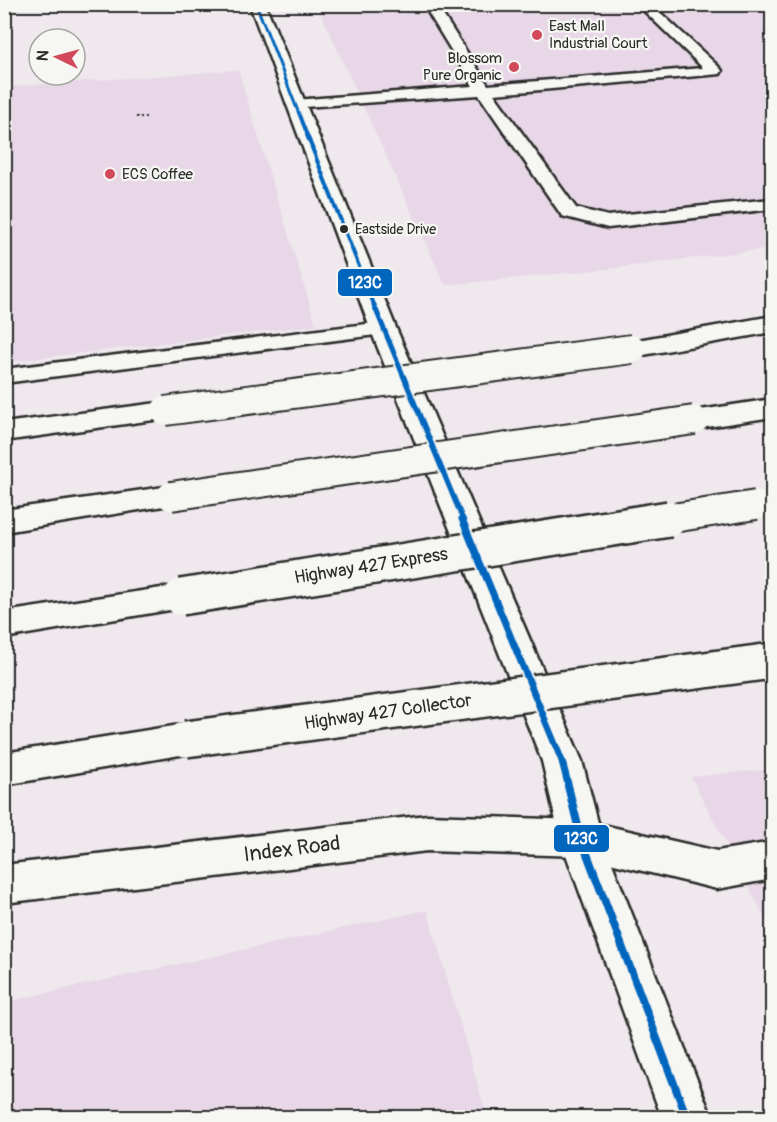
<svg xmlns="http://www.w3.org/2000/svg" width="777" height="1122" font-family="Pangolin,sans-serif">
	<style>
		.built { fill: #e7d7e7 }
		.lines { fill: none; stroke-linecap: round; stroke-linejoin: round }
		.lane-casing { stroke: #2b2b2b; stroke-width: 5 }
		.street-casing { stroke: #2b2b2b; stroke-width: 5 }
		.secondary-casing { stroke: #2b2b2b; stroke-width: 5 }
		.highway-casing { stroke: #2b2b2b; stroke-width: 5 }
		.path { stroke: #2b2b2b; stroke-width: 2; stroke-dasharray: 2 2; stroke-linecap: butt }
		.lane { fill: #f6f6f2; fill-rule: evenodd }
		.street { fill: #f6f6f2; fill-rule: evenodd }
		.secondary { fill: #f6f6f2; fill-rule: evenodd }
		.highway { fill: #f6f6f2; fill-rule: evenodd }
		.highway-bridge-far1-casing { stroke: #2b2b2b; stroke-width: 32; stroke-linecap: butt }
		.highway-bridge-casing { stroke: #2b2b2b; stroke-width: 40; stroke-linecap: butt }
		.highway-bridge-far1 { stroke: #f6f6f2; stroke-width: 28 }
		.highway-bridge { stroke: #f6f6f2; stroke-width: 35 }
		.bus-1-far4-casing { stroke: #f6f6f2; stroke-width: 5 }
		.bus-1-far3-casing { stroke: #f6f6f2; stroke-width: 7 }
		.bus-1-far2-casing { stroke: #f6f6f2; stroke-width: 9 }
		.bus-1-far1-casing { stroke: #f6f6f2; stroke-width: 11 }
		.bus-1-casing { stroke: #f6f6f2; stroke-width: 13 }
		.bus-1-far4 { stroke: #0065bd; stroke-width: 3 }
		.bus-1-far3 { stroke: #0065bd; stroke-width: 4 }
		.bus-1-far2 { stroke: #0065bd; stroke-width: 5 }
		.bus-1-far1 { stroke: #0065bd; stroke-width: 7 }
		.bus-1 { stroke: #0065bd; stroke-width: 8 }
		.poi-dot { fill: #d1495b; stroke: #f6f6f2; stroke-width: 2 }
		.bus-dot { fill: #2b2b2b; stroke: #f6f6f2; stroke-width: 2 }
		.labels { text-anchor: middle; dominant-baseline: central; stroke-width: 4.5; stroke-linejoin: round; paint-order: stroke }
		.far-bus-label { font-size: 14px; fill: #2b2b2b; stroke: #f6f6f2; text-anchor: start }
		.far-poi-label { font-size: 15px; fill: #2b2b2b; stroke: #f6f6f2; text-anchor: start }
		.street-label { font-size: 18px; fill: #2b2b2b; stroke: #f6f6f2 }
		.near-street-label { font-size: 21px; fill: #2b2b2b; stroke: #f6f6f2 }
		.line-badge { stroke: #f6f6f2; stroke-width: 2 }
		.badge-label { font-size: 16px; text-anchor: middle; font-weight: bold; fill: #fff }
	</style>
	<rect width="100%" height="100%" fill="#efe8ed"/>
	<filter id="ink" filterUnits="userSpaceOnUse"><feTurbulence type="fractalNoise" baseFrequency=".0167" numOctaves="2"/><feDisplacementMap in="SourceGraphic" scale="12" xChannelSelector="R" yChannelSelector="G"/><feConvolveMatrix kernelMatrix="1 2 1 2 8 2 1 2 1" color-interpolation-filters="sRGB"/></filter>
	<g filter="url(#ink)">
		<path class="built" d="M317 5H772V248L607 269 445 285Z
			M238 70 316 325 5 362V87Z
			M772 769V931L691 777Z
			M427 910 487 1117H5V1002Z"/>
		<g class="lines">
			<g class="lane-casing">
				<path id="lane" d="M423 4H436L488 85 703 68 637 4H651L720 68 722 71 720 74 494 94 576 208 608 216 772 199V209L608 228 562 216 479 95 289 108 287 105 289 102 295 100 473 86Z
					M383 322 391 323 394 328 391 333 4 383V369Z"/>
			</g>
			<g class="street-casing">
				<path id="street" d="M427 815 581 820 717 851 772 842V879L717 889 581 856 427 851 4 903V865Z"/>
			</g>
			<g class="secondary-casing">
				<path id="secondary" d="M247 4 266 6 396 328 582 761 602 838 712 1118H662L560 838 542 761 370 328 251 8Z"/>
			</g>
			<g class="highway-casing">
				<path id="highway" d="M772 316V332L632 357 623 355 619 349 623 343 632 341Z
					M772 399V417L694 429 684 426 680 420 684 414 694 411Z
					M165 402 175 405 179 411 175 417 4 441V423Z
					M171 486 182 489 187 496 182 503 4 532V510Z
					M181 585 193 588 198 597 193 606 4 638V612Z
					M186 724 200 728 205 739 200 750 186 754 4 785V753Z"/>
			</g>
			<path class="path" d="M136 117H146"/>
			<use href="#lane" class="lane"/>
			<use href="#street" class="street"/>
			<use href="#secondary" class="secondary"/>
			<use href="#highway" class="highway"/>
			<g class="highway-bridge-far1-casing">
				<path id="highway-bridge-far1" d="M165 411 632 349
					M171 496 694 420
					M660 520 756 505"/>
			</g>
			<g class="highway-bridge-casing">
				<path id="highway-bridge" d="M181 597 669 519
					M186 739 772 661"/>
			</g>
			<use href="#highway-bridge-far1" class="highway-bridge-far1"/>
			<use href="#highway-bridge" class="highway-bridge"/>
			<g class="bus-1-far4-casing">
				<path id="bus-1-far4" d="M256 4 308 137"/>
			</g>
			<g class="bus-1-far3-casing">
				<path id="bus-1-far3" d="M307 135 375 307"/>
			</g>
			<g class="bus-1-far2-casing">
				<path id="bus-1-far2" d="M374 305 463 520"/>
			</g>
			<g class="bus-1-far1-casing">
				<path id="bus-1-far1" d="M462 519 562 761 569 788"/>
			</g>
			<g class="bus-1-casing">
				<path id="bus-1" d="M568 786 581 838 687 1118"/>
			</g>
			<use href="#bus-1-far4" class="bus-1-far4"/>
			<use href="#bus-1-far3" class="bus-1-far3"/>
			<use href="#bus-1-far2" class="bus-1-far2"/>
			<use href="#bus-1-far1" class="bus-1-far1"/>
			<use href="#bus-1" class="bus-1"/>
		</g>
	</g>
	<g class="poi-dot">
		<circle cx="537" cy="35" r="6"/>
		<circle cx="514" cy="67" r="6"/>
		<circle cx="110" cy="174" r="6"/>
	</g>
	<circle class="bus-dot" cx="344" cy="229" r="5"/>
	<g class="labels">
		<g class="far-bus-label">
			<text x="355" y="229">Eastside Drive</text>
		</g>
		<g class="far-poi-label">
			<text x="549" y="26">East Mall<tspan x="549" dy="17">Industrial Court</tspan></text>
			<text x="502" y="58" text-anchor="end">Blossom<tspan x="502" dy="17">Pure Organic</tspan></text>
			<text x="122" y="174">ECS Coffee</text>
		</g>
		<g class="street-label">
			<text transform="translate(371 566) rotate(-9)">Highway 427 Express</text>
			<text transform="translate(388 712) rotate(-8)">Highway 427 Collector</text>
		</g>
		<g class="near-street-label">
			<text transform="translate(292 849) rotate(-7)">Index Road</text>
		</g>
	</g>
	<g class="line-badge">
		<rect x="337" y="268" width="56" height="29" rx="6" fill="#0065bd"/>
		<rect x="553" y="824" width="57" height="29" rx="6" fill="#0065bd"/>
	</g>
	<g class="badge-label">
		<text x="365" y="288">123C</text>
		<text x="581" y="844">123C</text>
	</g>
	<rect width="777" height="1122" fill="none" stroke="#f6f6f2" stroke-width="24"/>
	<rect x="12" y="12" width="753" height="1098" fill="none" stroke="#2b2b2b" stroke-width="2" filter="url(#ink)"/>
	<g transform="translate(57 57) rotate(275)"><circle r="28" fill="#f6f6f2" stroke="#a5a5a2" stroke-width="1.5"/>
	<path d="M0-4.5L10 22L0 15L-10 22Z" fill="#d1495b"/>
	<text y="-9" font-size="16" font-weight="bold" text-anchor="middle" fill="#2b2b2b">N</text>
	</g>
</svg>
